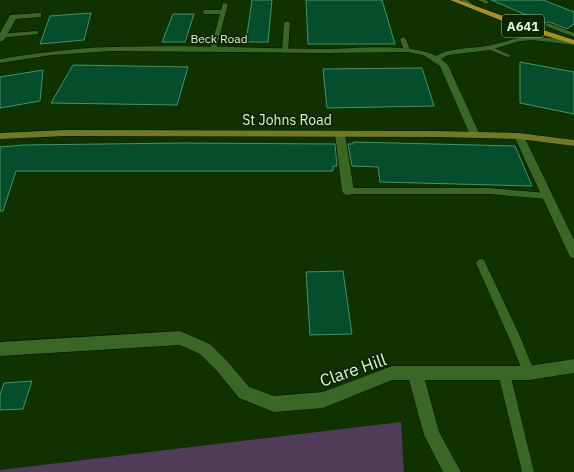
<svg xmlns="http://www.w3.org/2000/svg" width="574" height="472" font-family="'IBM Plex Sans',sans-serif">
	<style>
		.green { fill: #503b58 }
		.building { fill: #064d2e; stroke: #429568 }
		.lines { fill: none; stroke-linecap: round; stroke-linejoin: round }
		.lane-casing { stroke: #021700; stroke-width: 1 }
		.street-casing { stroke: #021700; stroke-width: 1 }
		.secondary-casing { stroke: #021700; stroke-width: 1 }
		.primary-casing { stroke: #021700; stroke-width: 1 }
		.lane { fill: #3a6626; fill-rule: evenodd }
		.street { fill: #3a6626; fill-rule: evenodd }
		.secondary { fill: #707a26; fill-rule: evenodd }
		.primary { fill: #a78f26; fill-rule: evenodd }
		.labels { text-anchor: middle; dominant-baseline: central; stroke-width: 3.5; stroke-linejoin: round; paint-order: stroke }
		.far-street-label { font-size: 12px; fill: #dbf4d2; stroke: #0e2504 }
		.shield { fill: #0e2504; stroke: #9eb694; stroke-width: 1 }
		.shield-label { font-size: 13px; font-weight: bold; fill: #dbf4d2 }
		.street-label { font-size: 14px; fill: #dbf4d2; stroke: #0e2504 }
		.near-street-label { font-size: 17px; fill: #dbf4d2; stroke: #0e2504 }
	</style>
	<rect width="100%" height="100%" fill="#103100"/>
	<path class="green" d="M401 422 404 472H0V470Z"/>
	<path class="building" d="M252 0H272L268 42H246Z
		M306 0H382L395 44H308Z
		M491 0H543L574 12V24L567 29 549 22 545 23Z
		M91 13 84 40 40 44 50 16Z
		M173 14H194L185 42H162Z
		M520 62 574 72V114L520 103Z
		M73 65 188 67 177 105 51 103Z
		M422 68 434 106 327 108 323 69Z
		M43 70 40 101 0 108V77Z
		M353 142 515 146 532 186 380 182 378 167 352 166 348 144H353Z
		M182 143 335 144 337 166H333V171H16L3 211H0V147L23 145Z
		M343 271 352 334 310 335 306 272Z
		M32 381 23 409 0 410V395L4 383Z"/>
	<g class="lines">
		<g class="lane-casing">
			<path id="lane" d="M461 0H467L476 7 471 8Z
				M478 0H486L489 2 486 4Z
				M223 3 228 4 216 50 213 52 210 50 220 14H205L202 12 205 10H221Z
				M287 21 290 23 288 51 285 53 282 51 284 23Z
				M548 23 574 33V37L546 26V24Z
				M36 31 38 32V34L0 38V34Z
				M403 37 406 39 410 50 409 51 404 50 400 39Z
				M488 47H492L512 56 507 57 488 49Z
				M348 188H489L547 193 551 196 547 199 489 194H348L344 191Z
				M481 259 484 260 519 334 535 373 533 377 529 379 525 377 510 340 476 263 478 260Z
				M504 367 508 369 510 373 534 472H522L498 373 500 369Z"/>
		</g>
		<g class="street-casing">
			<path id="street" d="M38 13H41V17L16 19 4 40 0 42V33L10 15Z
				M533 36 574 41V45L533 40 520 41 490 50 448 55 441 59 448 65 480 135 475 138 470 135 440 66 423 55 407 52 325 53 111 51 52 55 0 63V59C37 53 74 48 111 47 181 45 252 48 322 49 353 49 410 42 436 56 451 47 470 49 487 46 503 43 516 37 533 36Z
				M340 131 345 134 354 191 352 194 348 195 344 194 342 191 335 134Z
				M519 133 524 136 574 240V258L570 257 514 136Z
				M180 331 210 344 228 362 249 387 274 396 323 392 392 366H529L574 359V373L529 380H425L439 432 461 472H443L424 435 409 380H392L323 408 274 412 239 398 218 372 200 354 180 345 0 356V342Z"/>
		</g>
		<g class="secondary-casing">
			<path id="secondary" d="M65 130 438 131 519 133 574 140V146L519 139 438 137 65 136 0 139V133Z"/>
		</g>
		<g class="primary-casing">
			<path id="primary" d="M450 0H459L531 26 574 40V44L525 30Z"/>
		</g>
		<use href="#lane" class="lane"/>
		<use href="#street" class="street"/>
		<use href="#secondary" class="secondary"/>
		<use href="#primary" class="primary"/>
	</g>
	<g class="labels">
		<g class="far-street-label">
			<text x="219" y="38">Beck Road</text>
		</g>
		<rect class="shield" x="502" y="15" width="42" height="22" rx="3"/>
		<g class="shield-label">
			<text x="523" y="26">A641</text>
		</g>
		<g class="street-label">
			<text x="287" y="120">St Johns Road</text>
		</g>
		<g class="near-street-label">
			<text transform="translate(353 370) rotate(-19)">Clare Hill</text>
		</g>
	</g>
</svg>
